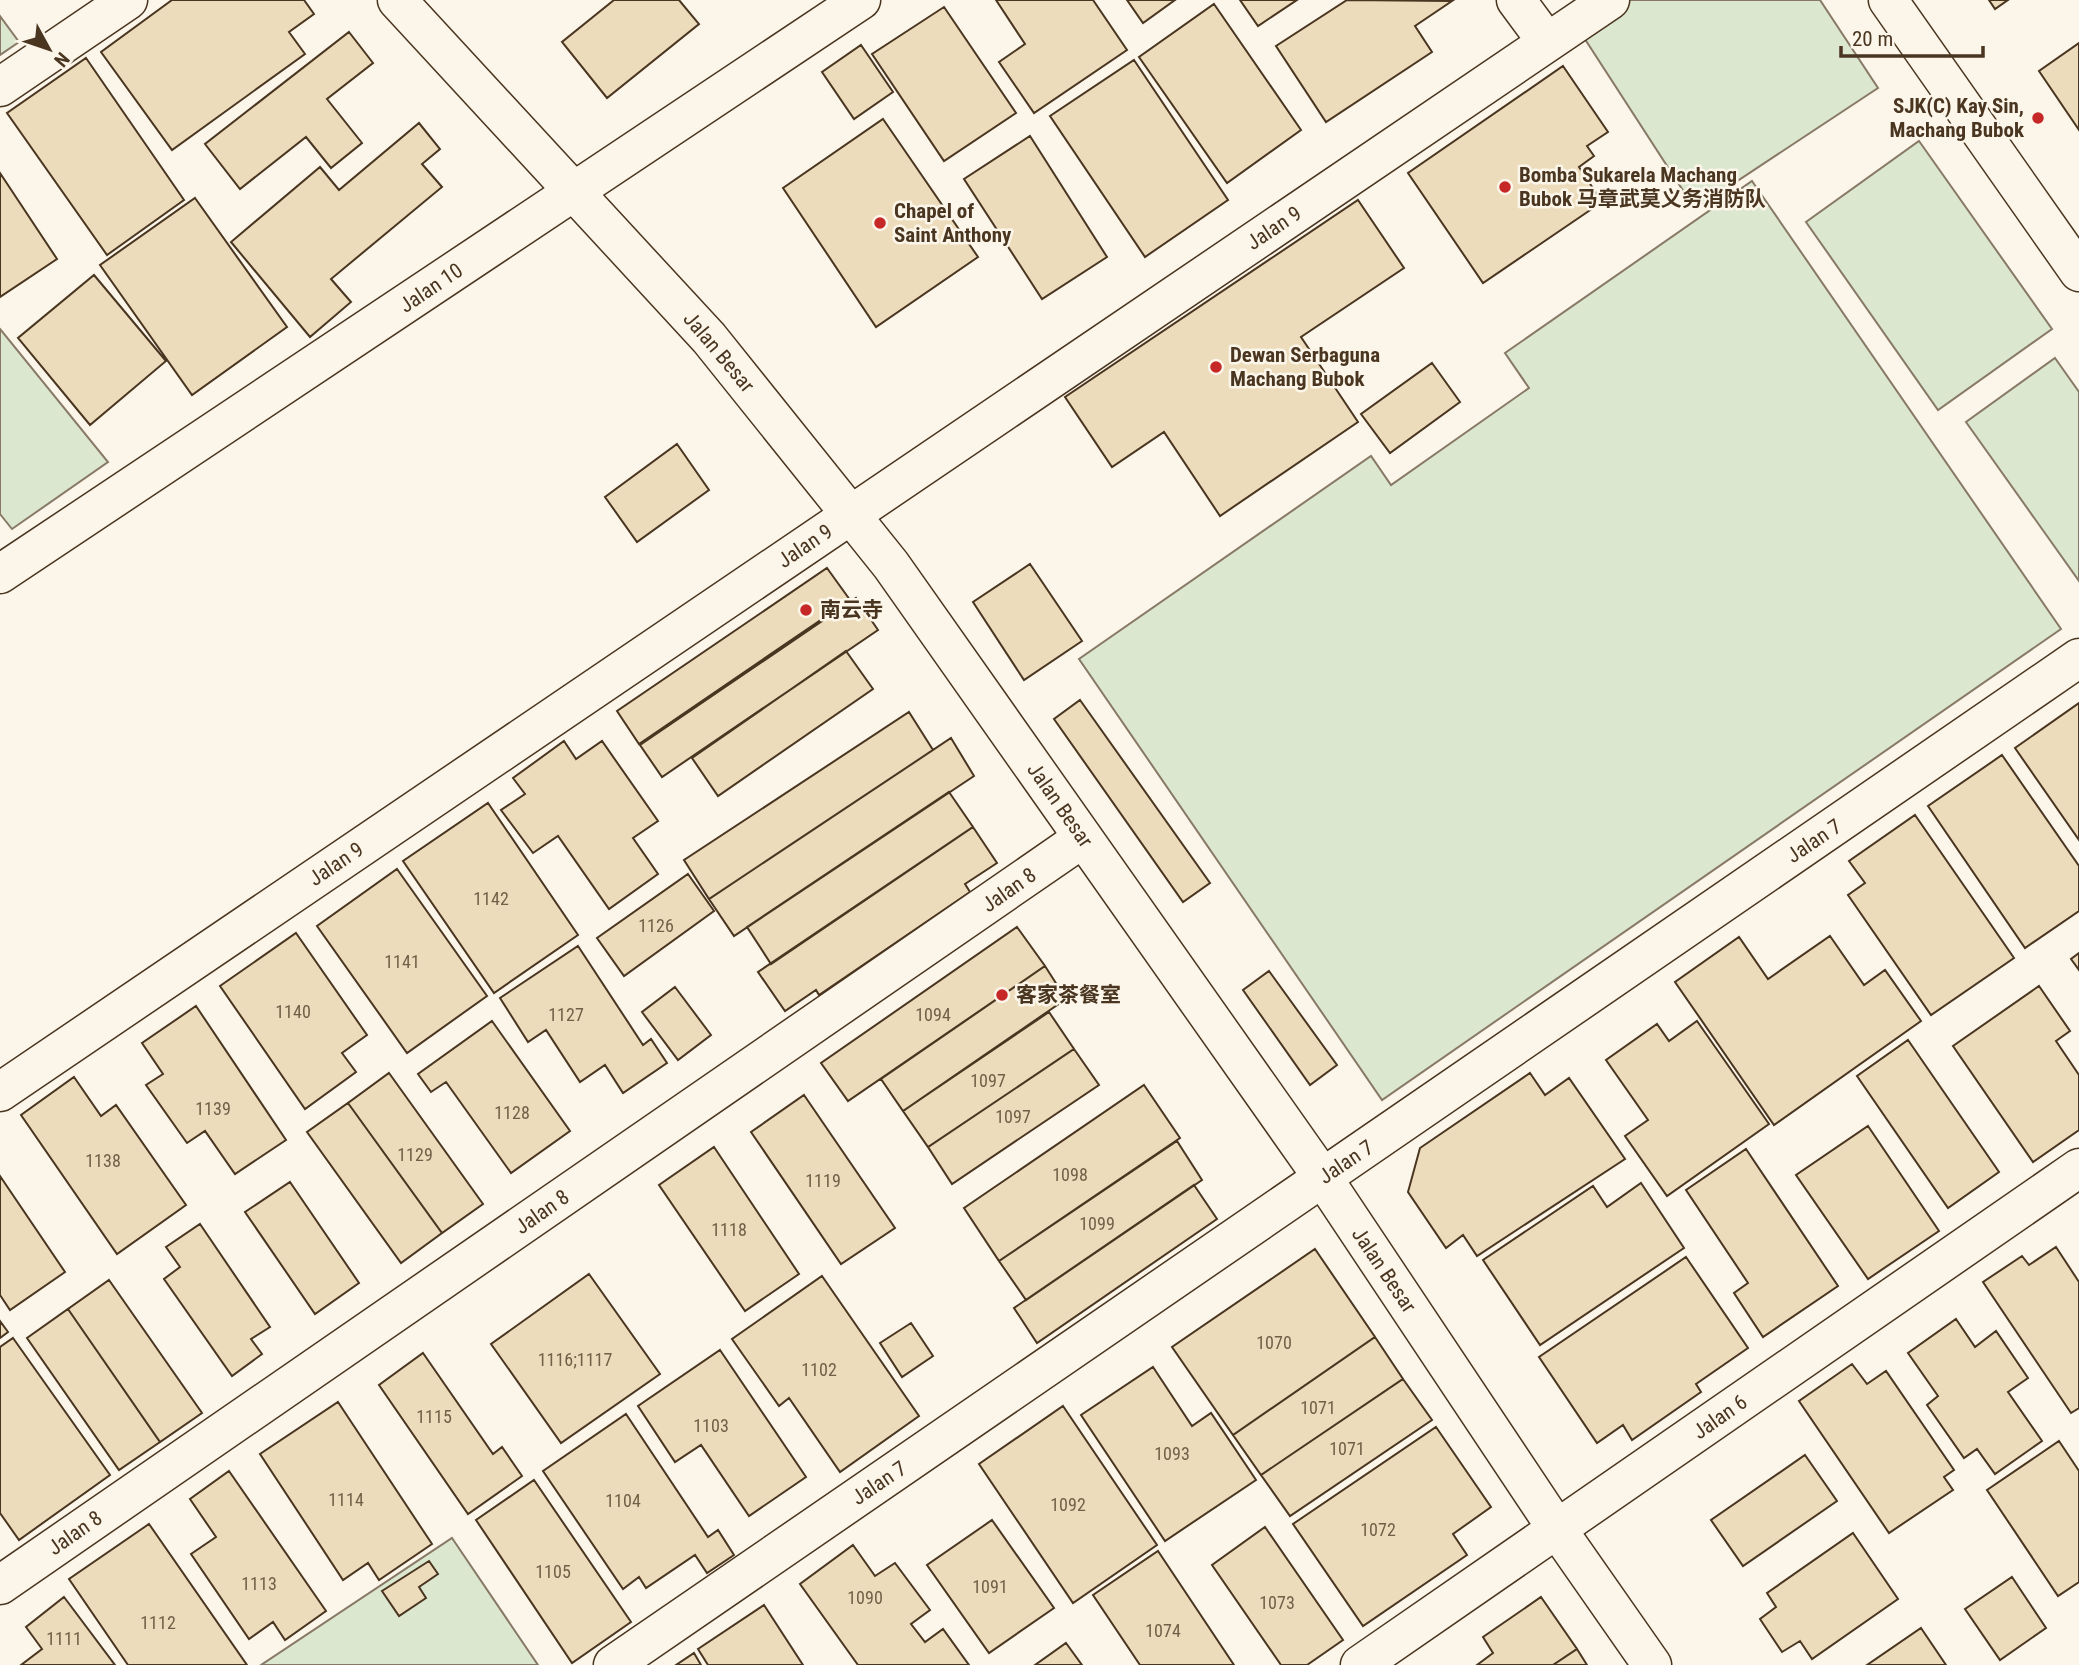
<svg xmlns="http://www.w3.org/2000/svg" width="2079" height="1665" font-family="'Roboto Condensed','Noto Sans SC',sans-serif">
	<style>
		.green { fill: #dce7d0; stroke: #887966; stroke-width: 2 }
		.building { fill: #ecdcbc; stroke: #4a3520; stroke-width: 2 }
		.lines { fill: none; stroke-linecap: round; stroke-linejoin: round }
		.minor-casing { stroke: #4a3520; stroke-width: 41 }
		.secondary-casing { stroke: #4a3520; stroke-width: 41 }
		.minor { stroke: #fbf6e9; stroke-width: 38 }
		.secondary { stroke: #fbf6e9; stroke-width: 38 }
		.poi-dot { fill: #c62828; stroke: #fbf6e9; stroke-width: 2.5 }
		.labels { text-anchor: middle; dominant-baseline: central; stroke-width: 5; stroke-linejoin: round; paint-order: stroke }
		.number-label { font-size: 18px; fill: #725f47 }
		.poi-label { font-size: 21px; font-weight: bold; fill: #4a3520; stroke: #fbf6e9; text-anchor: start }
		.street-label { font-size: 21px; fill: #4a3520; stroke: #fbf6e9 }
	</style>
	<rect width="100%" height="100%" fill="#fbf6e9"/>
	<path class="green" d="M1630 0H1820L1878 88 1695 209 1581 33Z
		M0 16 19 42 0 55Z
		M1919 141 2052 329 1938 410 1806 222Z
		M1752 181 2061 629 1382 1100 1079 659 1371 456 1391 485 1529 388 1505 353Z
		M0 329 108 462 12 529 0 514Z
		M2055 358 2079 392V581L1966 422Z
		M452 1538 538 1665H261Z"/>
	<path class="building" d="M172 0H304L314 14 289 32 305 54 172 150 101 52Z
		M614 0H679L699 24 607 98 562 42Z
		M996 0H1093L1127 50 1034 113 999 62 1025 44Z
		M1127 0H1175L1143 23Z
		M1240 0H1297L1258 26Z
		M1347 0 1452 1 1415 26 1432 52 1326 122 1276 46Z
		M1989 0H2008L1995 9Z
		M1214 4 1301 130 1227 183 1139 57Z
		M944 7 1016 113 944 161 872 54Z
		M349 32 373 63 327 99 362 143 331 168 306 137 240 189 205 144Z
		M2079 43V130L2039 71Z
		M861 45 893 92 854 119 822 72Z
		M86 58 184 200 107 255 7 113Z
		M1134 60 1228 200 1145 257 1050 116Z
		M1563 66 1608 132 1587 146 1594 156 1579 167 1602 202 1483 283 1408 173Z
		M883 119 978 257 876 327 783 188Z
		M419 123 440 149 422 164 442 187 331 279 351 302 310 337 231 242 320 167 339 190Z
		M1030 136 1107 257 1042 299 964 179Z
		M0 173 57 259 0 297Z
		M195 198 287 327 192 395 100 265Z
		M1358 200 1404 268 1301 337 1358 422 1220 516 1164 432 1112 467 1065 397Z
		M94 275 166 361 90 425 18 338Z
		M1432 363 1460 402 1390 453 1361 414Z
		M677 444 709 490 637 542 605 497Z
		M1030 564 1082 641 1024 680 973 602Z
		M827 568 850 600 639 744 617 711Z
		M856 598 878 630 662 777 640 745Z
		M846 651 873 689 718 796 692 758Z
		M1080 700 1210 883 1183 902 1054 719Z
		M2079 703V840L2015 748Z
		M909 712 933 750 709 899 684 860Z
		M951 738 974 776 734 936 709 899Z
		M564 741 576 759 602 741 658 821 633 838 658 874 609 909 558 836 533 853 501 810 525 794 513 778Z
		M2002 755 2079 866V911L2025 948 1928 806Z
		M949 792 973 827 771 964 747 927Z
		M488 803 578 935 494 993 403 861Z
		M1915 815 2014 958 1931 1015 1848 895 1865 883 1849 861Z
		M973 827 997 863 965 884 970 892 819 995 816 990 785 1011 758 972Z
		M397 869 487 996 407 1053 317 926Z
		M688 874 714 911 624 976 597 938Z
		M1017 927 1045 966 848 1101 821 1063Z
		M296 933 367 1035 342 1053 356 1072 305 1109 220 986Z
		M1830 936 1864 985 1885 970 1921 1021 1774 1125 1675 982 1739 937 1768 979Z
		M578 946 643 1045 651 1039 667 1063 623 1093 605 1065 580 1082 546 1030 528 1042 500 998Z
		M2079 953V970L2071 959Z
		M1045 966 1066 999 903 1111 881 1079Z
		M1269 971 1337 1065 1310 1085 1243 990Z
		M2039 986 2070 1031 2056 1041 2079 1075V1130L2033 1162 1953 1046Z
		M675 987 711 1035 678 1060 642 1012Z
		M196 1006 286 1140 235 1174 205 1131 187 1143 146 1085 163 1074 142 1043Z
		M1049 1012 1074 1049 928 1147 903 1111Z
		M492 1021 570 1131 511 1173 446 1082 431 1092 418 1074Z
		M1697 1021 1769 1124 1667 1196 1625 1136 1648 1120 1606 1060 1657 1024 1669 1041Z
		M1908 1040 1999 1172 1948 1208 1857 1076Z
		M1074 1049 1099 1085 952 1184 928 1147Z
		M389 1073 483 1204 442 1233 348 1103Z
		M1530 1073 1545 1095 1569 1078 1625 1159 1477 1256 1463 1235 1446 1248 1408 1192 1420 1148Z
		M74 1077 101 1116 116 1105 186 1205 117 1254 21 1115Z
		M1144 1085 1180 1138 999 1261 964 1208Z
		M804 1095 895 1228 841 1264 751 1132Z
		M348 1103 442 1233 401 1263 307 1132Z
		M1868 1126 1939 1231 1868 1279 1796 1175Z
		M1177 1141 1202 1180 1026 1300 999 1261Z
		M714 1147 799 1274 745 1311 659 1185Z
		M1746 1149 1838 1286 1763 1337 1734 1293 1748 1283 1686 1190Z
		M0 1176 65 1272 10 1310 0 1295Z
		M290 1182 359 1283 315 1314 245 1212Z
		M1641 1183 1684 1248 1540 1345 1483 1260 1593 1186 1607 1207Z
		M1194 1185 1217 1219 1037 1343 1014 1308Z
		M200 1224 270 1327 251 1339 262 1354 232 1376 164 1279 180 1267 166 1247Z
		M2056 1247 2079 1282V1408L2071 1413 1983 1282 2022 1256 2029 1265Z
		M1315 1249 1375 1337 1233 1435 1172 1347Z
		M1686 1257 1748 1348 1696 1384 1701 1392 1632 1440 1623 1425 1597 1443 1539 1357Z
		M589 1274 660 1374 561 1443 491 1344Z
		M822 1276 919 1416 840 1472 789 1398 779 1406 732 1339Z
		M109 1280 202 1413 160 1442 68 1309Z
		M68 1309 160 1442 119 1470 27 1338Z
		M1956 1319 1975 1347 1996 1331 2028 1378 2008 1392 2042 1441 1995 1474 1977 1449 1964 1458 1927 1405 1938 1396 1908 1353Z
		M0 1321 8 1332 0 1338Z
		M911 1323 933 1356 902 1377 880 1343Z
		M1375 1337 1403 1379 1261 1475 1233 1435Z
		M13 1338 110 1475 19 1540 0 1513V1347Z
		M720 1350 806 1477 749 1516 701 1445 675 1462 638 1406Z
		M423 1353 493 1454 502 1447 522 1476 468 1514 379 1385Z
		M1852 1364 1867 1384 1886 1371 1954 1470 1944 1477 1953 1490 1889 1533 1799 1401Z
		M1153 1367 1192 1426 1211 1413 1256 1480 1165 1541 1081 1415Z
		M1403 1379 1432 1420 1290 1516 1261 1475Z
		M338 1402 432 1544 379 1580 368 1563 343 1580 260 1454Z
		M1063 1406 1157 1545 1073 1603 979 1464Z
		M626 1414 708 1537 718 1530 734 1555 707 1573 695 1555 646 1588 639 1577 623 1589 543 1471Z
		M1436 1427 1491 1507 1453 1534 1467 1555 1363 1626 1293 1524Z
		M2059 1441 2079 1471V1582L2058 1596 1987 1490Z
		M1805 1455 1837 1501 1743 1566 1711 1520Z
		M229 1471 326 1611 285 1640 273 1622 249 1639 191 1554 216 1537 190 1499Z
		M534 1480 631 1622 572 1663 476 1520Z
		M992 1520 1054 1608 989 1653 927 1565Z
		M149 1524 247 1665H128L69 1579Z
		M1265 1527 1343 1640 1307 1665H1281L1212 1565Z
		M1853 1533 1898 1599 1812 1659 1800 1641 1782 1652 1760 1619 1776 1607 1767 1593Z
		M853 1545 875 1576 895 1563 930 1610 911 1624 925 1642 943 1629 969 1665H858L800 1584Z
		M1158 1551 1234 1665H1140L1093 1595Z
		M429 1561 438 1574 419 1587 426 1598 399 1616 382 1591Z
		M2012 1577 2046 1628 2000 1660 1965 1609Z
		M64 1597 115 1665H21L42 1649 26 1627Z
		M1541 1597 1577 1649 1553 1665H1477L1493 1653 1483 1637Z
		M764 1605 803 1665H708L698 1649Z
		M1921 1628 1946 1665H1867Z
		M1066 1643 1082 1665H1035Z
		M1577 1649 1587 1665H1553Z
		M694 1653 701 1665H676Z"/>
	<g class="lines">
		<g class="minor-casing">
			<path id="minor" d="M1516 0 1547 42
				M1888 0 2079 272
				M0 87 128 0
				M0 574 861 0
				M0 1092 1610 0
				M0 1585 1083 838
				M613 1665 2079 658
				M1360 1665 2079 1168"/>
		</g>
		<g class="secondary-casing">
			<path id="secondary" d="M397 0 709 338 891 565 1323 1178 1557 1529 1652 1665"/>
		</g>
		<use href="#minor" class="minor"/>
		<use href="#secondary" class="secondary"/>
	</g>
	<g class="poi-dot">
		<circle cx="2038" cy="118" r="7"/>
		<circle cx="1505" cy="187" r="7"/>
		<circle cx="880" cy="223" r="7"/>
		<circle cx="1216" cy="367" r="7"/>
		<circle cx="806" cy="610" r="7"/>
		<circle cx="1002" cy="995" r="7"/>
	</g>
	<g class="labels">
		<g class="number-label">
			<text x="491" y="898">1142</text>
			<text x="656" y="925">1126</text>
			<text x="402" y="961">1141</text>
			<text x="293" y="1011">1140</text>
			<text x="566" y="1014">1127</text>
			<text x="933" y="1014">1094</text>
			<text x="988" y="1080">1097</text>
			<text x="213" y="1108">1139</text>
			<text x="512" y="1112">1128</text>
			<text x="1013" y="1116">1097</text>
			<text x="415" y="1154">1129</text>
			<text x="103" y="1160">1138</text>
			<text x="1070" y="1174">1098</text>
			<text x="823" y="1180">1119</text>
			<text x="1097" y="1223">1099</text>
			<text x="729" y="1229">1118</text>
			<text x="1274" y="1342">1070</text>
			<text x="575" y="1359">1116;1117</text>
			<text x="819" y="1369">1102</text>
			<text x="1318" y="1407">1071</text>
			<text x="434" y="1416">1115</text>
			<text x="711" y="1425">1103</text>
			<text x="1347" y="1448">1071</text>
			<text x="1172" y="1453">1093</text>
			<text x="346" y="1499">1114</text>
			<text x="623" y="1500">1104</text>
			<text x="1068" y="1504">1092</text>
			<text x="1378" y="1529">1072</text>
			<text x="553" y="1571">1105</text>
			<text x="259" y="1583">1113</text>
			<text x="990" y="1586">1091</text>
			<text x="865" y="1597">1090</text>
			<text x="1277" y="1602">1073</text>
			<text x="158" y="1622">1112</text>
			<text x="1163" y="1630">1074</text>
			<text x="64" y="1638">1111</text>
		</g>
		<g class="poi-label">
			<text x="2024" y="106" text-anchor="end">SJK(C) Kay Sin,<tspan x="2024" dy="24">Machang Bubok</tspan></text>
			<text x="1519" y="175">Bomba Sukarela Machang<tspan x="1519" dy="24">Bubok 马章武莫义务消防队</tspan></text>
			<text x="894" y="211">Chapel of<tspan x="894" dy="24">Saint Anthony</tspan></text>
			<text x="1230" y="355">Dewan Serbaguna<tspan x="1230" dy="24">Machang Bubok</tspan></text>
			<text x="820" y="610">南云寺</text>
			<text x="1016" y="995">客家茶餐室</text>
		</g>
		<g class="street-label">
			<text transform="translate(1274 228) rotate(-34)">Jalan 9</text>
			<text transform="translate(431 288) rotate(-34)">Jalan 10</text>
			<text transform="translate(719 352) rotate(50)">Jalan Besar</text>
			<text transform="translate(805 546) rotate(-34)">Jalan 9</text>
			<text transform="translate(1060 805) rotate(55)">Jalan Besar</text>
			<text transform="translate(1814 841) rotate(-34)">Jalan 7</text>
			<text transform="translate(336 864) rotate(-34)">Jalan 9</text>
			<text transform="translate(1009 890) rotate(-35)">Jalan 8</text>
			<text transform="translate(1346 1162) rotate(-34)">Jalan 7</text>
			<text transform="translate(542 1212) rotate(-35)">Jalan 8</text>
			<text transform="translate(1384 1270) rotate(56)">Jalan Besar</text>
			<text transform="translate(1720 1417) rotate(-35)">Jalan 6</text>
			<text transform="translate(879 1483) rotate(-34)">Jalan 7</text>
			<text transform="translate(75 1533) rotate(-35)">Jalan 8</text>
		</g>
	</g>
	<g transform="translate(49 49) rotate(130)" stroke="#fbf6e9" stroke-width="5" paint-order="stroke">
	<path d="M0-5L12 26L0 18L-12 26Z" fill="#4a3520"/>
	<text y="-10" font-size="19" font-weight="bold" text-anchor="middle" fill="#4a3520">N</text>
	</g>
	<path d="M1841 46v10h142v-10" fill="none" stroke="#4a3520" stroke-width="3.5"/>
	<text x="1852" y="46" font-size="21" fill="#4a3520" stroke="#fbf6e9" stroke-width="5" paint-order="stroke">20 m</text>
</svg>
